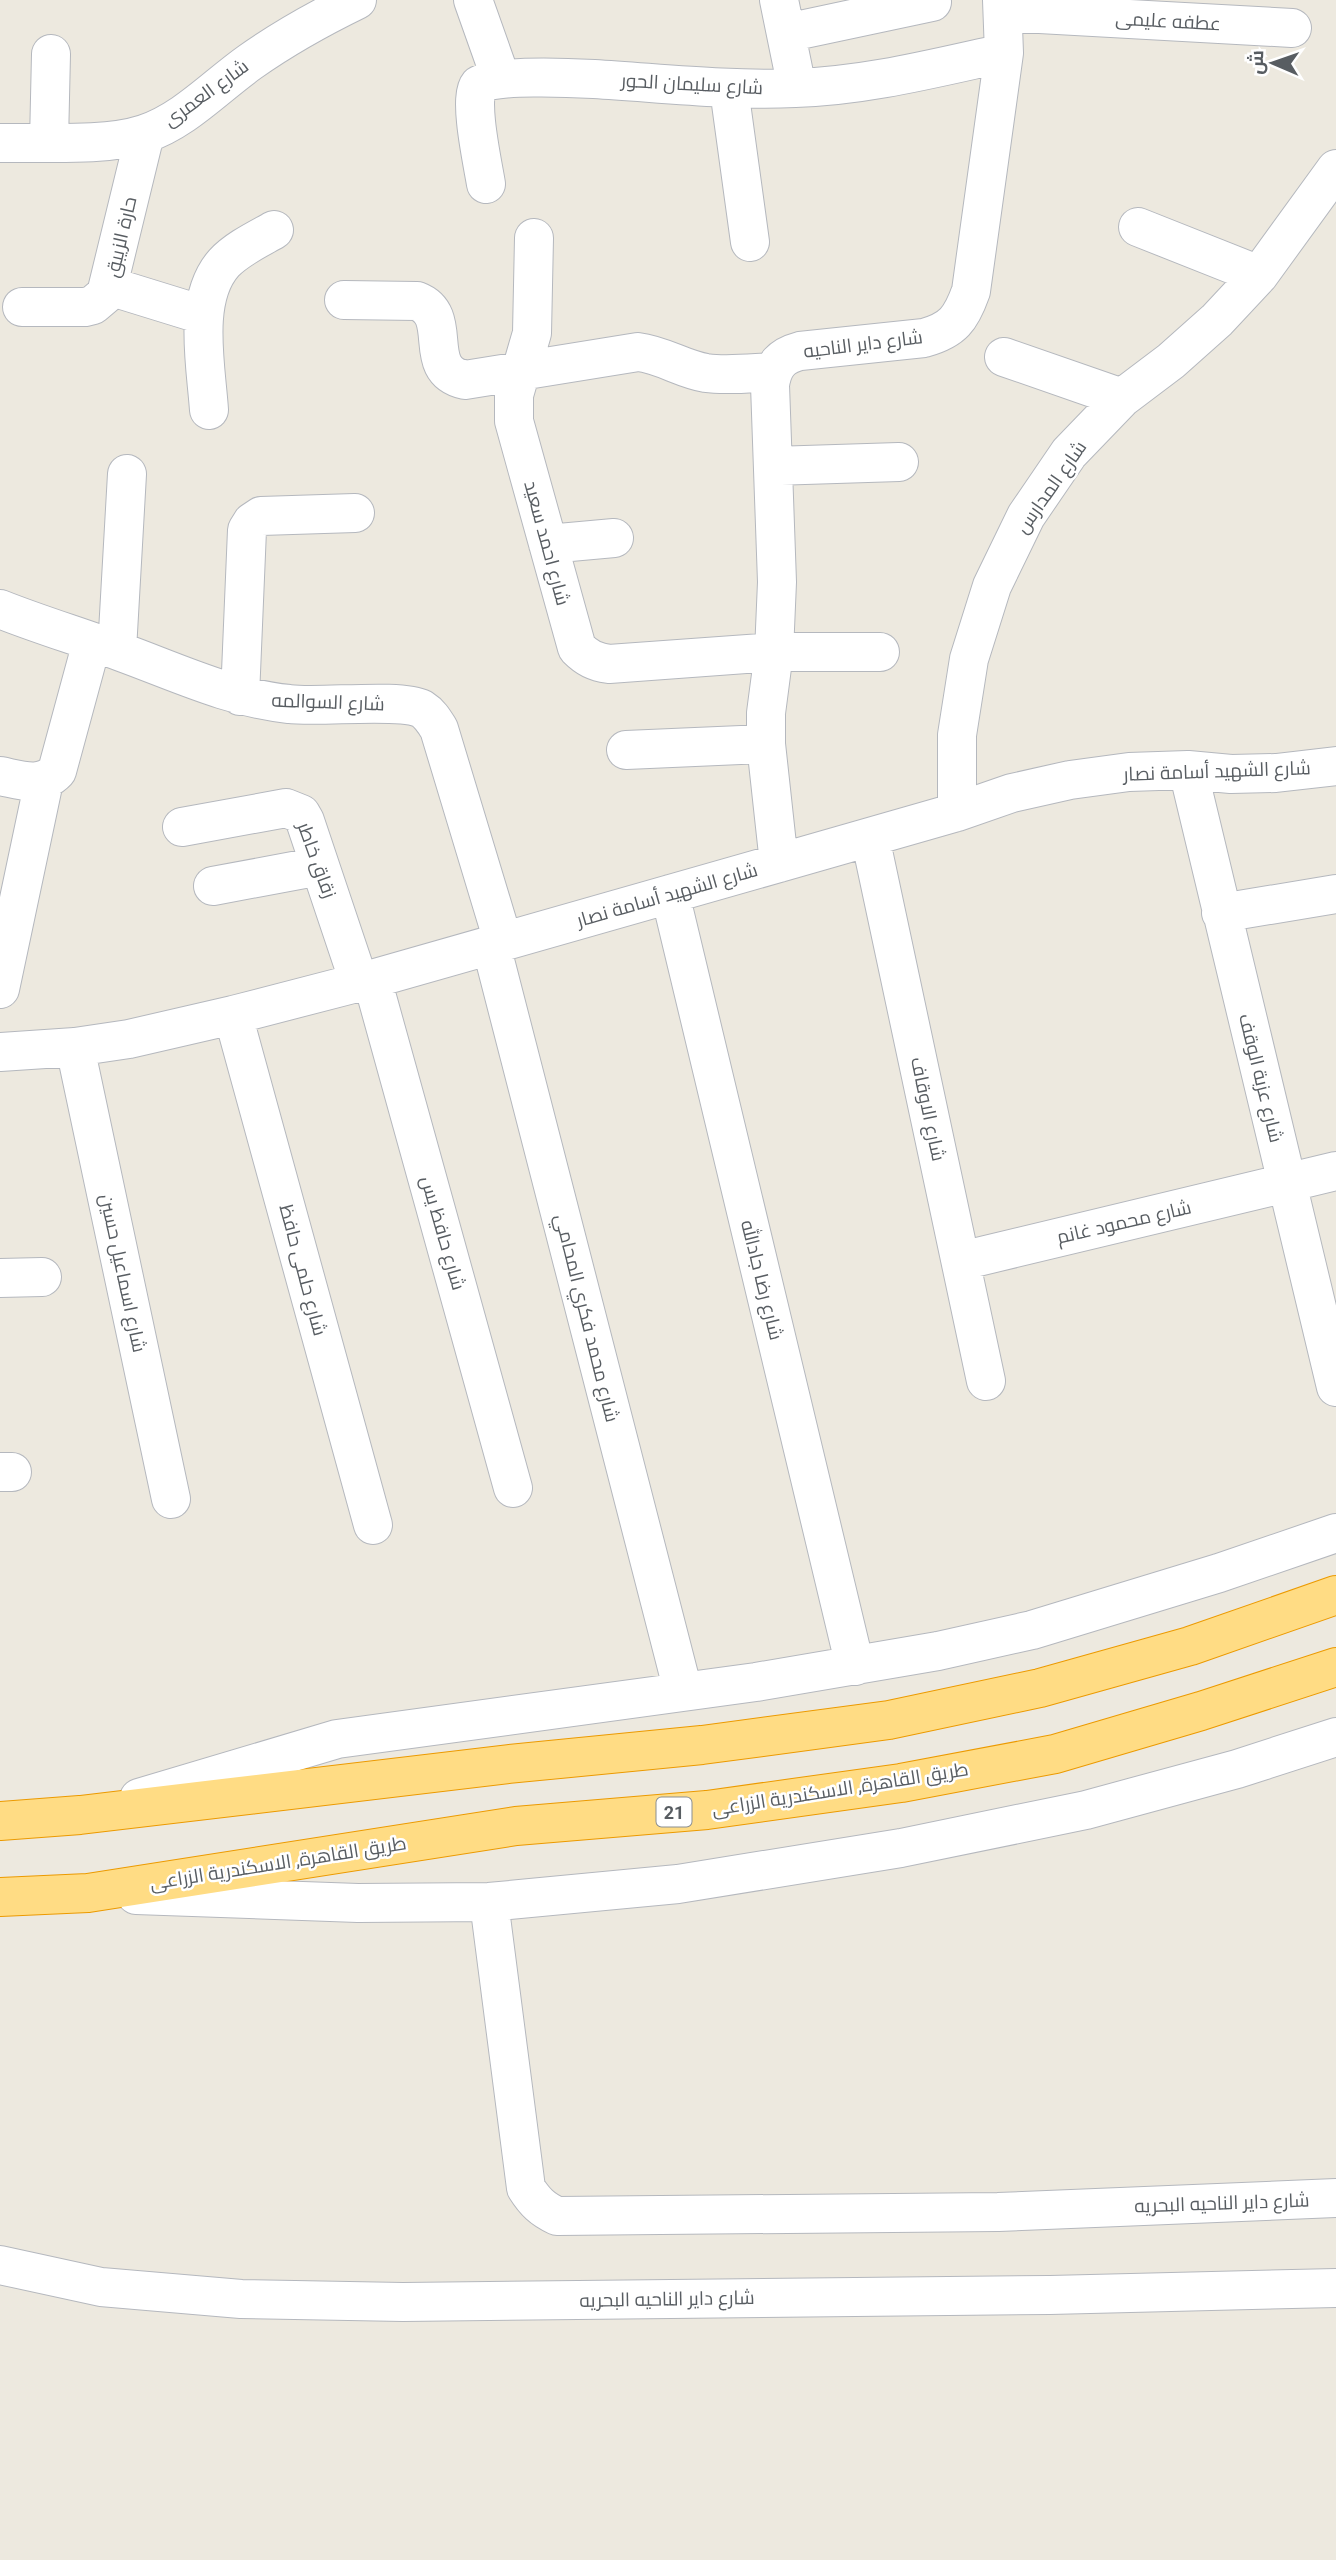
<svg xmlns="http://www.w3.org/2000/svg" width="1336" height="2560" font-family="Roboto,Cairo,sans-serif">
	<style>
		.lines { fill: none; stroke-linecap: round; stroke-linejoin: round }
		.minor-casing { stroke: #b5b8be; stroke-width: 40 }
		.highway-casing { stroke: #ec9a00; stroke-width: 40 }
		.minor { stroke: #fff; stroke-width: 38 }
		.highway { stroke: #ffdc84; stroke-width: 38 }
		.labels { text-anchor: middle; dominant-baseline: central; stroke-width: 5; stroke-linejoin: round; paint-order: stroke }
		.shield { fill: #fff; stroke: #8a8e91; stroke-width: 2 }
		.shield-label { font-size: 18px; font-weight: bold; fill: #585d62 }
		.street-label { font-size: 19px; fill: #585d62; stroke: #fff }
	</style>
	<rect width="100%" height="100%" fill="#ede9df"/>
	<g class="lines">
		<g class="minor-casing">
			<path id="minor" d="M473 0 501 79
				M779 0 797 88
				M1003 12 1292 28
				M786 33 932 2
				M729 89 750 242
				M49 142 51 54
				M0 143C43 142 104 147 144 134 184 121 216 86 250 62 284 38 320 18 357 0
				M486 184C483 165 468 98 479 85 489 74 576 78 594 79 661 83 728 91 795 88 866 86 935 68 1004 53
				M1138 227 1259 275
				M534 238 532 333 514 395V421L577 648C587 658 595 662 609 664L774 652H880
				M109 286 203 315
				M344 300 417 301C456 316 419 370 465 380L638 352C663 355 682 369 706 373 727 376 751 373 772 372
				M22 307H85L93 305 106 294 145 134
				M1004 357 1122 398
				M209 410C206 365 192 299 224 263 237 249 258 239 274 230
				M773 466 899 462
				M548 544 614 538
				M0 609C40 625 81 637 121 652 176 672 230 698 289 704 319 708 400 698 422 709 430 714 434 721 439 729L503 941
				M117 650 127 474
				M240 696 247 530 252 522 261 516 355 513
				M626 750 766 744
				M1188 770 1336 1387
				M0 776C21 780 41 788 57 771L92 642
				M957 812V735L969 659 992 586 1026 516 1069 453 1122 398 1171 361 1217 320 1259 275 1336 169
				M182 827 286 808 301 814 305 821 359 982
				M870 837 986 1381
				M779 863 766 744V713L774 652 777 582 770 385C773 365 781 356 800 351L924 338C953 330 961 319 971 291L1004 53 1002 0
				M213 886 320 866
				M670 894 855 1666
				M1221 913 1336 894
				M491 945 683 1691
				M372 979 513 1488
				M0 989 44 781
				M233 1015 373 1525
				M75 1047 171 1499
				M0 1052 75 1047 129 1039 233 1015 372 979 779 863 957 812 1012 793 1070 780 1129 772 1188 770 1231 774 1276 773 1336 766
				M961 1261 1336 1171
				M0 1278 42 1277
				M0 1472H12
				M139 1798 337 1739 756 1682 938 1651 1032 1630 1219 1573 1336 1533
				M136 1895 358 1903 489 1902 678 1884 901 1848 1086 1810 1237 1769 1336 1737
				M489 1902 526 2188C535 2202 542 2209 557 2216L998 2212 1336 2198
				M0 2265 101 2287 241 2299 403 2302 1050 2295 1336 2288"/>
		</g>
		<g class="highway-casing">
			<path id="highway" d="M0 1821 80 1815 509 1764 702 1745 889 1720 1040 1688 1190 1646 1336 1595
				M0 1897 88 1893 516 1826 707 1810 901 1783 1055 1754 1201 1711 1336 1667"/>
		</g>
		<use href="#minor" class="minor"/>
		<use href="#highway" class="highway"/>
	</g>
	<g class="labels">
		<rect class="shield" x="656.5" y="1797.5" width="35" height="29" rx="5"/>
		<g class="shield-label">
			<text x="674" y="1812">21</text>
		</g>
		<g class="street-label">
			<text transform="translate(1168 21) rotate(3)">عطفه عليمى</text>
			<text transform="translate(692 84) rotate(3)">شارع سليمان الحور</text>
			<text transform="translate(206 93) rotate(-36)">شارع العمرى</text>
			<text transform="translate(121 237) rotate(-77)">حارة الزيبق</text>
			<text transform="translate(863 344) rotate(-7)">شارع داير الناحيه</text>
			<text transform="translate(1051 487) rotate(-55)">شارع المدارس</text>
			<text transform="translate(547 543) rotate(75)">شارع احمد سعيد</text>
			<text transform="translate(328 702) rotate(2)">شارع السوالمه</text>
			<text transform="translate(1217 771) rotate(-2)">شارع الشهيد أسامة نصار</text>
			<text transform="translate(317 860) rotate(70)">زقاق خاطر</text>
			<text transform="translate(667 895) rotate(-16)">شارع الشهيد أسامة نصار</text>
			<text transform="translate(1261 1078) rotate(76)">شارع عزبة الوقف</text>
			<text transform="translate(928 1109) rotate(78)">شارع الاوقاف</text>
			<text transform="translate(1124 1222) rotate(-13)">شارع محمود غانم</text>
			<text transform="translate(443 1233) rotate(74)">شارع حافظ يس</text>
			<text transform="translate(303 1270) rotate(75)">شارع حلمى حافظ</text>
			<text transform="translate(123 1273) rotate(78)">شارع اسماعيل حسين</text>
			<text transform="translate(762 1280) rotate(76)">شارع رضا جادالله</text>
			<text transform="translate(587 1318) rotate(76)">شارع محمد فكري المحامي</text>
			<text transform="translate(840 1789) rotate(-9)">طريق القاهرة, الاسكندرية الزراعى</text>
			<text transform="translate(278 1863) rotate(-9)">طريق القاهرة, الاسكندرية الزراعى</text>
			<text transform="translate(1222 2203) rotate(-2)">شارع داير الناحيه البحريه</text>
			<text transform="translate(667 2299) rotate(-1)">شارع داير الناحيه البحريه</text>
		</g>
	</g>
	<g transform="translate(1273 63) rotate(272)" stroke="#ffffff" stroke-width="5" paint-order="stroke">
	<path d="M0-5L12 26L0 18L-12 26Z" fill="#585d62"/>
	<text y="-10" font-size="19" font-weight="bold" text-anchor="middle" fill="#585d62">ش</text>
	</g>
</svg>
